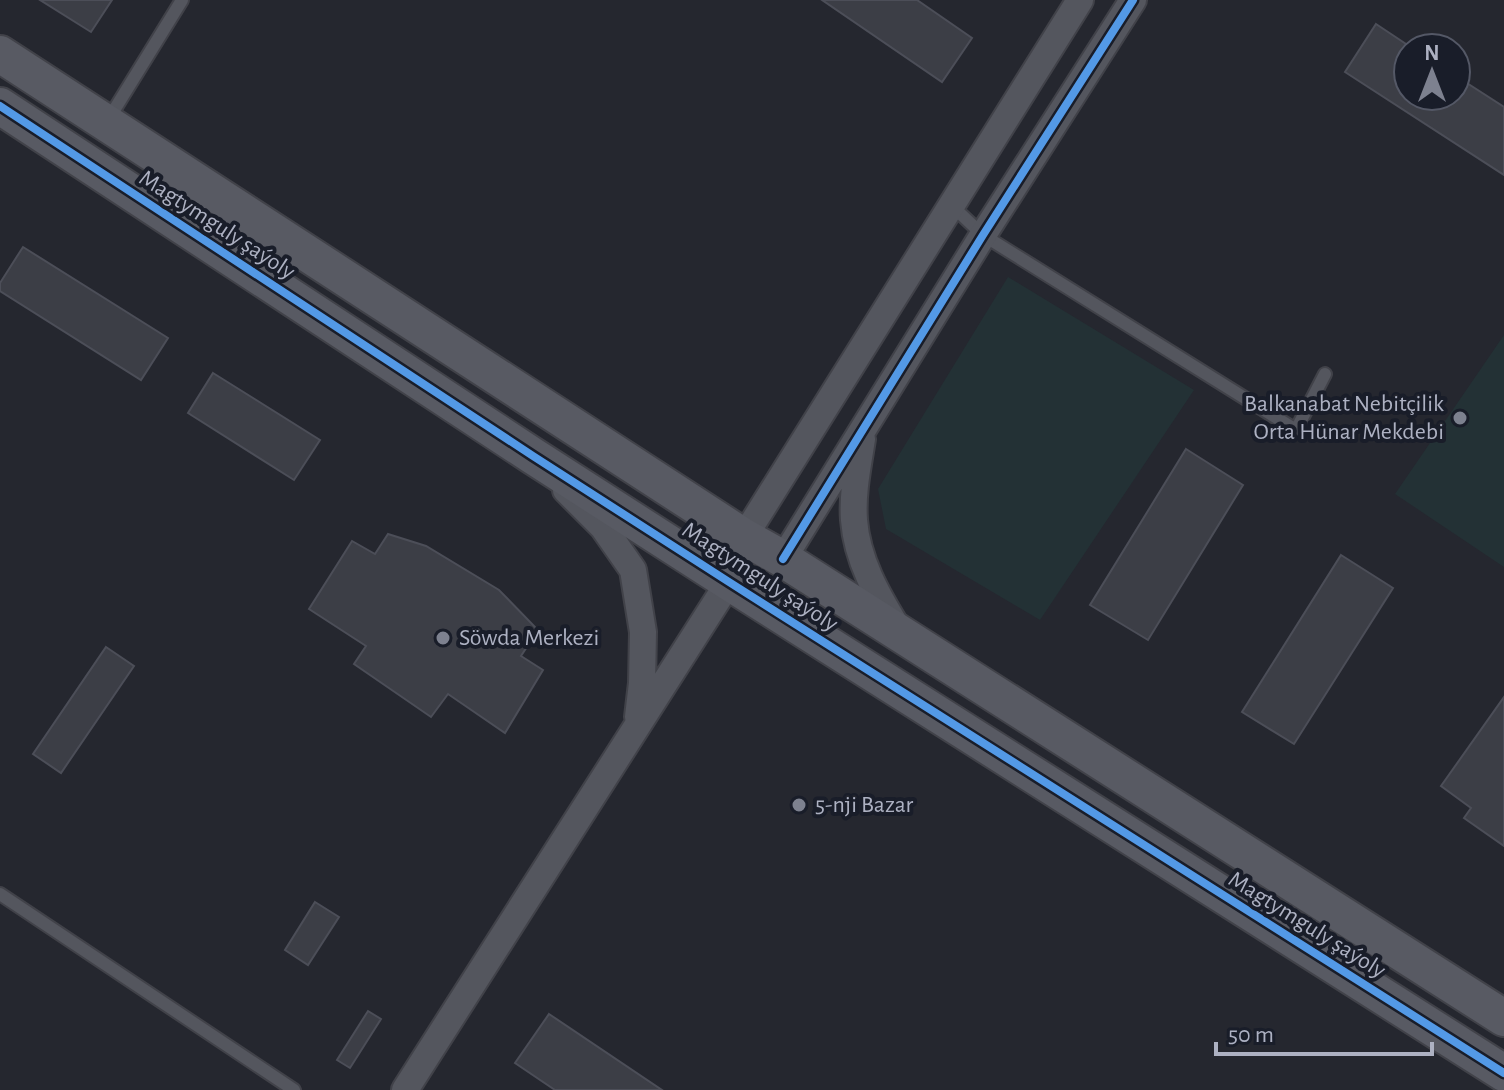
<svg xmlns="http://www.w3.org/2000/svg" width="1504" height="1090" font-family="'Alegreya Sans',sans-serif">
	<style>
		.green { fill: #233135 }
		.building { fill: #3c3e46; stroke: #4c4e58; stroke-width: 2 }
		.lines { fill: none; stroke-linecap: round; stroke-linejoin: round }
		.lane-casing { stroke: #414249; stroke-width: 16 }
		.street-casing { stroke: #414249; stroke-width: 30 }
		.secondary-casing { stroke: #414249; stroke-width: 40 }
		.lane { stroke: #54565e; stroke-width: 12 }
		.street { stroke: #54565e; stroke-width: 26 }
		.secondary { stroke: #585a63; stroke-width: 36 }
		.cycleway-casing { stroke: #191d29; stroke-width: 13 }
		.cycleway { stroke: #5399e6; stroke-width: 8 }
		.poi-dot { fill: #7d818f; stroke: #191d29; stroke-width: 3 }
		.labels { text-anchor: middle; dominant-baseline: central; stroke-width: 8; stroke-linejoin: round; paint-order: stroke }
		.street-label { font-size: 24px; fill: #adb1c2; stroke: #191d29 }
		.poi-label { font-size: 24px; fill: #adb1c2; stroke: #191d29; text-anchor: start }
	</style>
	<rect width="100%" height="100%" fill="#25272f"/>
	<path class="green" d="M1008 277 1194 390 1040 620 886 529 878 489Z
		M1504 335V567L1395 494Z"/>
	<path class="building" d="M40 0H112L91 32Z
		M822 0H917L972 38 942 82Z
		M1376 24 1412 48H1408V96H1456V76L1504 107V175L1345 72Z
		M23 247 168 338 141 380 0 291V283Z
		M213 373 320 440 294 480 188 413Z
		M1186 449 1243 485 1148 640 1090 605Z
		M388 534 426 546 499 590 538 630 521 656 543 670 505 733 448 694 431 717 354 664 366 646 309 609 352 541 375 554Z
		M1341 555 1393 588 1294 744 1242 712Z
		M106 647 134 666 61 773 33 754Z
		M1504 697V846L1464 818 1471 808 1441 786Z
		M315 902 339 917 308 965 285 950Z
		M368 1011 381 1019 350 1068 337 1060Z
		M549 1014 662 1090H555L515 1063Z"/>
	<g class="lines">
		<g class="lane-casing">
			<path id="lane" d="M108 120 182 0
				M950 204 983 235 1296 430 1325 374
				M0 894 294 1090"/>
		</g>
		<g class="street-casing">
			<path id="street" d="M862 439C858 465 852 493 854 520 857 560 877 595 898 629
				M566 490 603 527 633 570 643 632 642 683 638 717
				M744 537 1080 0
				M783 559 983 235 1133 0
				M405 1090 729 582"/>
		</g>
		<g class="secondary-casing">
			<path id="secondary" d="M0 54 744 537 783 559 1504 1018
				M0 106 533 456 729 582 1504 1073"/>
		</g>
		<use href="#lane" class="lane"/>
		<use href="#street" class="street"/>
		<use href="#secondary" class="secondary"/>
		<g class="cycleway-casing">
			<path id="cycleway" d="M0 106 533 456 729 582 1504 1073
				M783 559 983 235 1133 0"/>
		</g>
		<use href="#cycleway" class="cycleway"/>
	</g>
	<g class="poi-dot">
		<circle cx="1460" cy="418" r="8"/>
		<circle cx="443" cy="638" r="8"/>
		<circle cx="799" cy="805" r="8"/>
	</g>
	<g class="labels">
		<g class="street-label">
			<text transform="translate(217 225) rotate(33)">Magtymguly şaýoly</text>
			<text transform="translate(760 577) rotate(33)">Magtymguly şaýoly</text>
			<text transform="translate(1307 925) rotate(32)">Magtymguly şaýoly</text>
		</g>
		<g class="poi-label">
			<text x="1444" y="404" text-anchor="end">Balkanabat Nebitçilik<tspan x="1444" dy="28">Orta Hünar Mekdebi</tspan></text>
			<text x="459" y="638">Söwda Merkezi</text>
			<text x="815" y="805">5-nji Bazar</text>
		</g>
	</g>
	<g transform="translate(1432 72)"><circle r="38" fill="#191d29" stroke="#545866" stroke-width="2"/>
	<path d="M0-6L14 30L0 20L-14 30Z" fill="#7d818f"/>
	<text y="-12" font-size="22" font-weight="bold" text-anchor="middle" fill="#adb1c2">N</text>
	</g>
	<path d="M1216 1042v12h216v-12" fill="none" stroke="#adb1c2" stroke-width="4"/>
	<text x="1228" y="1042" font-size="24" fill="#adb1c2" stroke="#191d29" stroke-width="6" paint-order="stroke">50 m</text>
</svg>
